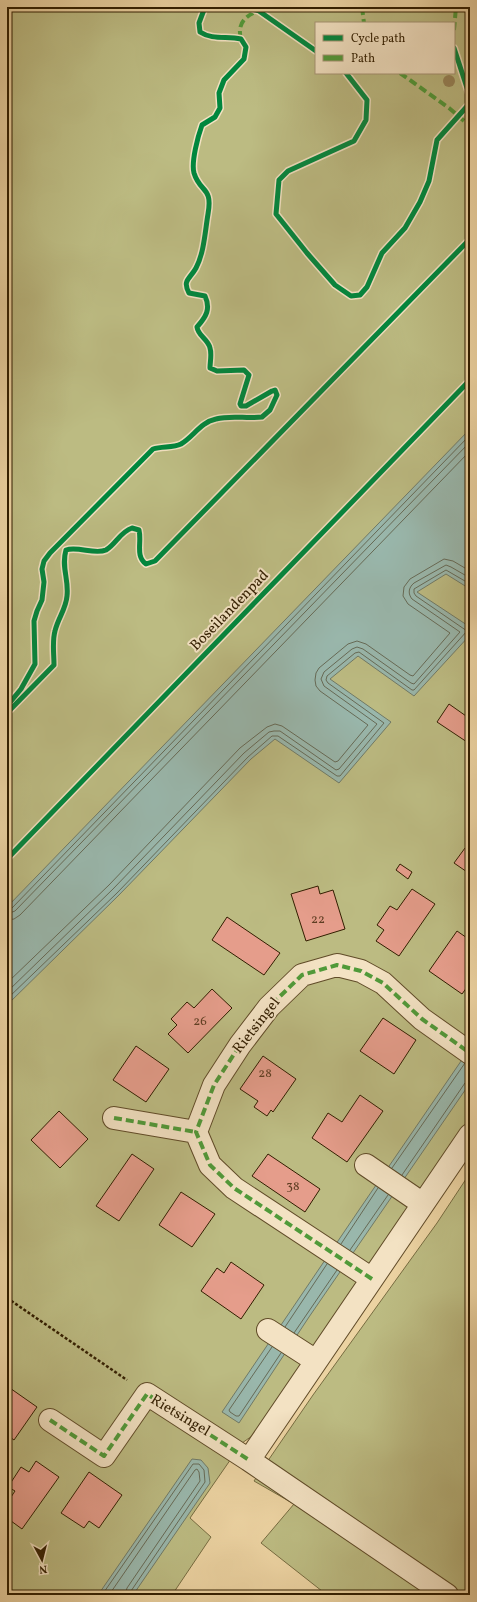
<svg xmlns="http://www.w3.org/2000/svg" width="477" height="1602" font-family="Vollkorn,serif">
	<style>
		.green { fill: #bcbb82; stroke: #776c41; fill-rule: evenodd }
		.water { fill: #99b7ac; stroke: #707a67 }
		.lines { fill: none; stroke-linecap: round; stroke-linejoin: round }
		.shore { stroke: #666a56; stroke-width: 1 }
		.building { fill: #e59d8b; stroke: #321e00 }
		.minor-casing { stroke: #604b28; stroke-width: 24 }
		.path { stroke: #321e00; stroke-width: 2.5; stroke-dasharray: 3 2; stroke-linecap: butt }
		.minor { stroke: #f3e2c3; stroke-width: 22 }
		.quiet { stroke: #509a39; stroke-width: 4; stroke-dasharray: 8 4; stroke-linecap: butt }
		.cycleway-casing { stroke: #f3e2c3; stroke-width: 8 }
		.cycleway { stroke: #00873e; stroke-width: 5 }
		.tree { fill: #98855a }
		.labels { text-anchor: middle; dominant-baseline: central; stroke-width: 4; stroke-linejoin: round; paint-order: stroke }
		.number-label { font-size: 13px; fill: #5f3e23 }
		.street-label { font-size: 15px; fill: #321e00; stroke: #f3e2c3 }
	</style>
	<rect width="100%" height="100%" fill="#ecd3a2"/>
	<filter id="stains"><feTurbulence type="fractalNoise" baseFrequency=".005" numOctaves="4"/><feColorMatrix values="0 0 0 0 .2 0 0 0 0 .09 0 0 0 0 .02 0 0 0 .5 -.17"/></filter>
	<radialGradient id="worn" r=".72"><stop offset=".6" stop-color="#630" stop-opacity="0"/><stop offset="1" stop-color="#630" stop-opacity=".3"/></radialGradient>
	<path class="green" d="M7 7H470V1123L262 1429 242 1443 190 1518 211 1537 172 1595H7ZM316 23H454V73H316Z
		M470 1173V1595H327L261 1543 294 1504 254 1481 313 1395 437 1223Z"/>
	<path class="water" d="M470 429V589L446 574 417 592 470 627V635L414 696 358 656 330 679 391 722 339 783 275 739 251 759 119 895 7 1005V907Z
		M470 1048V1083L309 1317 239 1423 222 1412 361 1207Z
		M192 1459 201 1460 208 1468 210 1483 133 1595H98Z"/>
	<g class="lines">
		<path class="shore" d="M7 909 12 908 470 435
			M7 914 15 911 470 442
			M7 920 14 919 20 915 470 451
			M7 983 109 885 240 748 267 727 275 724 282 726 335 762 338 761 368 725 320 691 316 686 315 680 316 673 319 668 348 644 357 641 366 644 410 675 413 676 450 633 408 604 403 596 404 587 410 579 444 559 453 561 470 571
			M7 992 113 889 244 753 269 732 274 731H280L336 770 339 769 377 724 324 686 321 679 324 672 352 649 357 647 363 649 411 683 414 684 460 632 412 599C408 594 408 588 414 583L446 565 451 567 470 578
			M7 999 117 893 248 757 272 736H278L337 776H340L384 723 328 683 326 680 327 676 355 653 359 652 412 690H414L467 631 416 596 414 593V589L446 570 470 584
			M392 1168 465 1063
			M402 1175 465 1083 470 1081
			M341 1244 378 1188
			M350 1250 388 1195
			M285 1327 327 1264
			M294 1333 337 1270
			M272 1347 229 1410 230 1412 236 1416H239L281 1353
			M102 1595 193 1464H199L204 1470 205 1482 131 1591 130 1595
			M109 1595 195 1470 197 1469 199 1472 200 1481 127 1588 125 1595"/>
	</g>
	<path class="building" d="M449 704 466 716 470 710V744L437 722Z
		M465 848 470 851V874L454 863Z
		M400 864 412 872 408 879 396 870Z
		M318 886 320 894 333 890 345 929 306 941 291 894Z
		M412 889 435 904 399 956 376 941 384 930 377 925 390 906 397 910Z
		M227 917 280 953 264 975 212 940Z
		M457 931 470 940V983L462 994 429 971Z
		M212 989 232 1008 188 1053 168 1034 177 1025 171 1019 187 1002 194 1008Z
		M383 1018 416 1040 394 1074 360 1051Z
		M136 1046 169 1069 146 1102 113 1080Z
		M263 1056 296 1079 273 1112 271 1110 267 1116 254 1107 258 1101 240 1089Z
		M360 1095 383 1111 347 1162 312 1138 328 1113 342 1122Z
		M59 1111 88 1139 60 1168 31 1140Z
		M132 1154 154 1169 119 1221 96 1206Z
		M268 1154 320 1189 305 1212 252 1176Z
		M181 1192 215 1214 192 1247 159 1225Z
		M231 1262 264 1285 241 1319 201 1291 217 1268 224 1273Z
		M7 1386 37 1407 14 1440 7 1435Z
		M36 1461 59 1477 22 1529 7 1518V1503L15 1491 8 1487 21 1467 29 1472Z
		M89 1472 122 1495 99 1528 89 1521 84 1528 61 1513Z"/>
	<g class="lines">
		<g class="minor-casing">
			<path id="minor" d="M114 1118 196 1132
				M366 1165 423 1204
				M372 1279 234 1188 210 1165 196 1132 214 1085 240 1045 269 1007 302 975 337 965 361 971 383 983 422 1019 470 1053
				M268 1330 316 1361
				M50 1420 104 1456 147 1394 249 1460 447 1595
				M249 1460 470 1135"/>
		</g>
		<path class="path" d="M7 1298 127 1380"/>
		<use href="#minor" class="minor"/>
		<path class="quiet" d="M362 7 364 23
			M454 30 456 7
			M241 39C237 25 244 16 258 11
			M400 73 449 108 470 126
			M114 1118 196 1132
			M372 1279 234 1188 210 1165 196 1132 214 1085 240 1045 269 1007 302 975 337 965 361 971 383 983 422 1019 470 1053
			M50 1420 104 1456 147 1394 249 1460"/>
		<g class="cycleway-casing">
			<path id="cycleway" d="M247 7 259 11 316 51
				M454 48 470 97
				M346 73 367 100 366 120 354 141 288 171 279 180 276 214 307 253 335 285 351 296 360 295 367 287 382 253 405 228 420 202 429 181 437 140 470 103
				M7 706 21 689 35 664 34 621 37 611 42 600 44 582 42 569 44 561 50 553 153 449C162 446 173 448 181 444 193 437 201 422 216 419 231 415 247 419 262 417L270 410 277 395 275 390 272 391 246 406H241L240 404 249 375 244 370 217 371 210 368C210 362 212 354 210 348 208 339 198 336 197 327 206 317 211 309 205 296L189 293C182 280 190 279 196 268 204 253 205 232 208 214 213 186 200 193 194 173 191 162 198 136 202 125L215 117 220 108 219 93 224 80 244 59 246 47 241 39C227 36 212 40 200 32L199 23 205 7
				M7 713 54 665C54 654 52 641 55 631 58 618 66 609 67 596 69 579 61 567 66 550 78 546 95 555 106 550 116 544 120 532 132 528L139 530C142 542 135 556 146 564L155 561 470 239
				M7 859 470 380"/>
		</g>
		<use href="#cycleway" class="cycleway"/>
	</g>
	<circle class="tree" cx="449" cy="81" r="6"/>
	<g class="labels">
		<g class="number-label">
			<text x="318" y="920">22</text>
			<text x="200" y="1022">26</text>
			<text x="265" y="1074">28</text>
			<text x="293" y="1187">38</text>
		</g>
		<g class="street-label">
			<text transform="translate(230 611) rotate(-46)">Boseilandenpad</text>
			<text transform="translate(257 1026) rotate(-52)">Rietsingel</text>
			<text transform="translate(180 1416) rotate(31)">Rietsingel</text>
		</g>
	</g>
	<rect width="477" height="1602" fill="none" stroke="#ecd3a2" stroke-width="24"/>
	<rect x="8" y="8" width="461" height="1586" fill="none" stroke="#321e00" stroke-width="2"/>
	<rect x="12" y="12" width="453" height="1578" fill="none" stroke="#321e00"/>
	<rect x="315" y="22" width="140" height="52" fill="#f3e2c3" stroke="#a69475"/>
	<rect x="323" y="35" width="20" height="6" fill="#00873e" stroke="#a69475"/>
	<text x="351" y="42" font-size="12" fill="#321e00">Cycle path</text>
	<rect x="323" y="55" width="20" height="6" fill="#509a39" stroke="#a69475"/>
	<text x="351" y="62" font-size="12" fill="#321e00">Path</text>
	<g transform="translate(42 1560) rotate(173)" stroke="#f3e2c3" stroke-width="3" paint-order="stroke">
	<path d="M0-3L7 15L0 10L-7 15Z" fill="#321e00"/>
	<text y="-6" font-size="11" font-weight="bold" text-anchor="middle" fill="#321e00">N</text>
	</g>
	<rect width="100%" height="100%" filter="url(#stains)"/>
	<rect width="100%" height="100%" fill="url(#worn)"/>
</svg>
